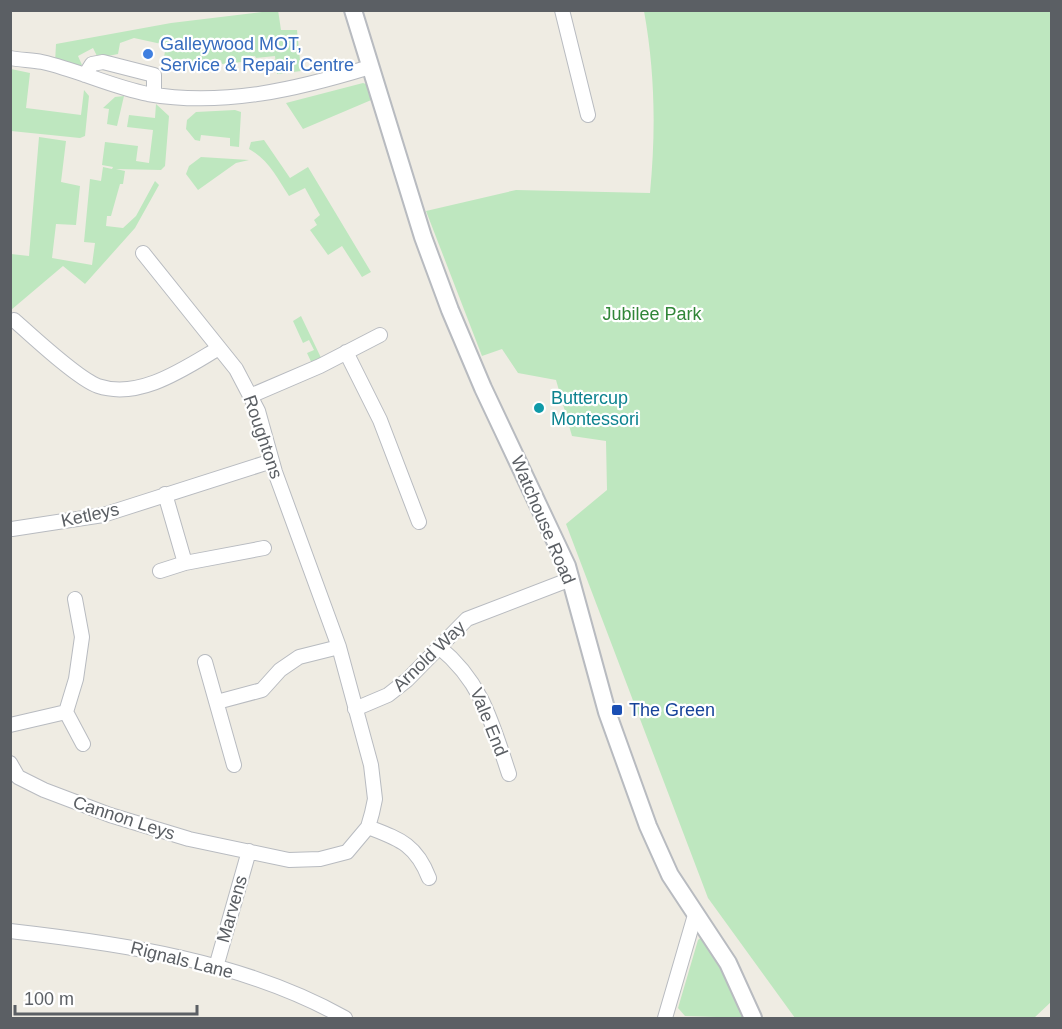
<svg xmlns="http://www.w3.org/2000/svg" width="1062" height="1029" font-family="Helvetica,sans-serif">
	<style>
		.green { fill: #bee7bf }
		.lines { fill: none; stroke-linecap: round; stroke-linejoin: round }
		.minor-casing { stroke: #b8bbc0; stroke-width: 16 }
		.tertiary-casing { stroke: #b8bbc0; stroke-width: 20 }
		.minor { stroke: #fff; stroke-width: 14 }
		.tertiary { stroke: #fff; stroke-width: 16 }
		.shop-dot { fill: #3f7fe0; stroke: #fff; stroke-width: 2 }
		.culture-dot { fill: #0f9aa8; stroke: #fff; stroke-width: 2 }
		.transit-dot { fill: #1a4fb4; stroke: #fff; stroke-width: 2 }
		.labels { text-anchor: middle; dominant-baseline: central; stroke-width: 4.5; stroke-linejoin: round; paint-order: stroke }
		.shop-label { font-size: 18px; fill: #366cbe; stroke: #fff; text-anchor: start }
		.park-label { font-size: 18px; fill: #318638; stroke: #fff }
		.culture-label { font-size: 18px; fill: #0d838f; stroke: #fff; text-anchor: start }
		.street-label { font-size: 18px; fill: #5b5f64; stroke: #fff }
		.transit-label { font-size: 18px; fill: #164399; stroke: #fff; text-anchor: start }
	</style>
	<rect width="100%" height="100%" fill="#efece3"/>
	<path class="green" d="M278 10 281 30H297L301 71 277 74 275 56 256 58 255 56 242 57V62L222 64 221 60 187 64V59L174 60 175 68 162 70 166 45 134 38 120 43 118 54 98 58 93 48 78 56 82 65 76 67 55 63 56 44 171 23Z
		M644 11H1051L1052 1001 1034 1018H795L708 898 566 524 607 490 606 441 572 436 556 380 518 373 502 349 482 356 426 211 516 190 650 193C656 130 655 72 644 11Z
		M11 69 30 73 26 108 81 115 84 90 89 96 85 136 80 138 11 131Z
		M363 83 369 85 376 98 303 129 286 103Z
		M124 96 117 126 107 124 109 109 103 108 115 97Z
		M156 104 169 116 165 166 161 170 116 169 125 171 123 184H120L111 216H107L106 226 123 228 136 216 155 181 159 185 135 228 85 284 63 266 11 310V254L29 256 39 137 66 141 61 182 80 186 76 225 56 224 52 258 92 265 95 243 84 242 90 179 101 181 103 167 112 169 113 167 102 165 105 142 138 146 136 161 149 163 153 130 127 127 129 115 155 118Z
		M235 110 241 112 239 147 230 146V138L201 135 200 141 195 140 186 129 187 120 196 112Z
		M264 140 290 178 308 167 371 272 362 277 342 246 328 255 310 230 317 225 314 220 320 215 305 188 289 196C277 178 269 160 249 149L251 142Z
		M201 157 249 160 236 163 198 190 186 174 189 166Z
		M301 316 324 364 314 368 307 353 314 350 309 340 303 343 293 321Z
		M703 936 707 938 747 1018 685 1016 678 1008 698 940Z"/>
	<g class="lines">
		<g class="minor-casing">
			<path id="minor" d="M562 10 588 115
				M10 58C21 60 32 60 42 62 78 70 112 87 148 94 224 107 298 89 370 67
				M85 75 92 64 103 62 154 75V95
				M14 320C32 336 78 379 98 386 140 400 185 368 219 348
				M346 352 380 420 419 522
				M250 396 320 366 380 335
				M165 494 185 563
				M12 529 103 515 272 461
				M160 571 185 563 264 548
				M75 599 82 637 76 679 66 712 83 744
				M439 647C482 682 492 723 509 774
				M205 662 234 765
				M217 702 262 690 280 670 299 657 339 647
				M355 709 388 695 407 680 467 619 571 579
				M10 725 66 712
				M10 763 18 777 44 790 110 815 189 839 289 860 320 859 347 852 368 827 372 813 375 799 371 765 339 647 275 472 258 411 236 369 143 253
				M368 827C399 839 416 844 429 878
				M10 931C125 944 243 961 345 1018
				M216 967 249 851
				M665 1018 695 915"/>
		</g>
		<g class="tertiary-casing">
			<path id="tertiary" d="M353 10 423 237 450 310 483 388 567 566 607 712 648 826 670 875 728 963 753 1018"/>
		</g>
		<use href="#minor" class="minor"/>
		<use href="#tertiary" class="tertiary"/>
	</g>
	<circle class="shop-dot" cx="148" cy="54" r="6"/>
	<circle class="culture-dot" cx="539" cy="408" r="6"/>
	<rect class="transit-dot" x="611" y="704" width="12" height="12" rx="3"/>
	<g class="labels">
		<g class="shop-label">
			<text x="160" y="44">Galleywood MOT,<tspan x="160" dy="21">Service &amp; Repair Centre</tspan></text>
		</g>
		<g class="park-label">
			<text x="652" y="314">Jubilee Park</text>
		</g>
		<g class="culture-label">
			<text x="551" y="398">Buttercup<tspan x="551" dy="21">Montessori</tspan></text>
		</g>
		<g class="street-label">
			<text transform="translate(263 437) rotate(71)">Roughtons</text>
			<text transform="translate(90 515) rotate(-12)">Ketleys</text>
			<text transform="translate(543 520) rotate(67)">Watchouse Road</text>
			<text transform="translate(429 656) rotate(-44)">Arnold Way</text>
			<text transform="translate(489 722) rotate(68)">Vale End</text>
			<text transform="translate(124 818) rotate(18)">Cannon Leys</text>
			<text transform="translate(232 909) rotate(-74)">Marvens</text>
			<text transform="translate(182 960) rotate(14)">Rignals Lane</text>
		</g>
		<g class="transit-label">
			<text x="629" y="710">The Green</text>
		</g>
	</g>
	<rect width="1062" height="1029" fill="none" stroke="#5b5f64" stroke-width="24"/>
	<path d="M15 1005v9h182v-9" fill="none" stroke="#5b5f64" stroke-width="3"/>
	<text x="24" y="1005" font-size="18" fill="#5b5f64" stroke="#ffffff" stroke-width="4.5" paint-order="stroke">100 m</text>
</svg>
